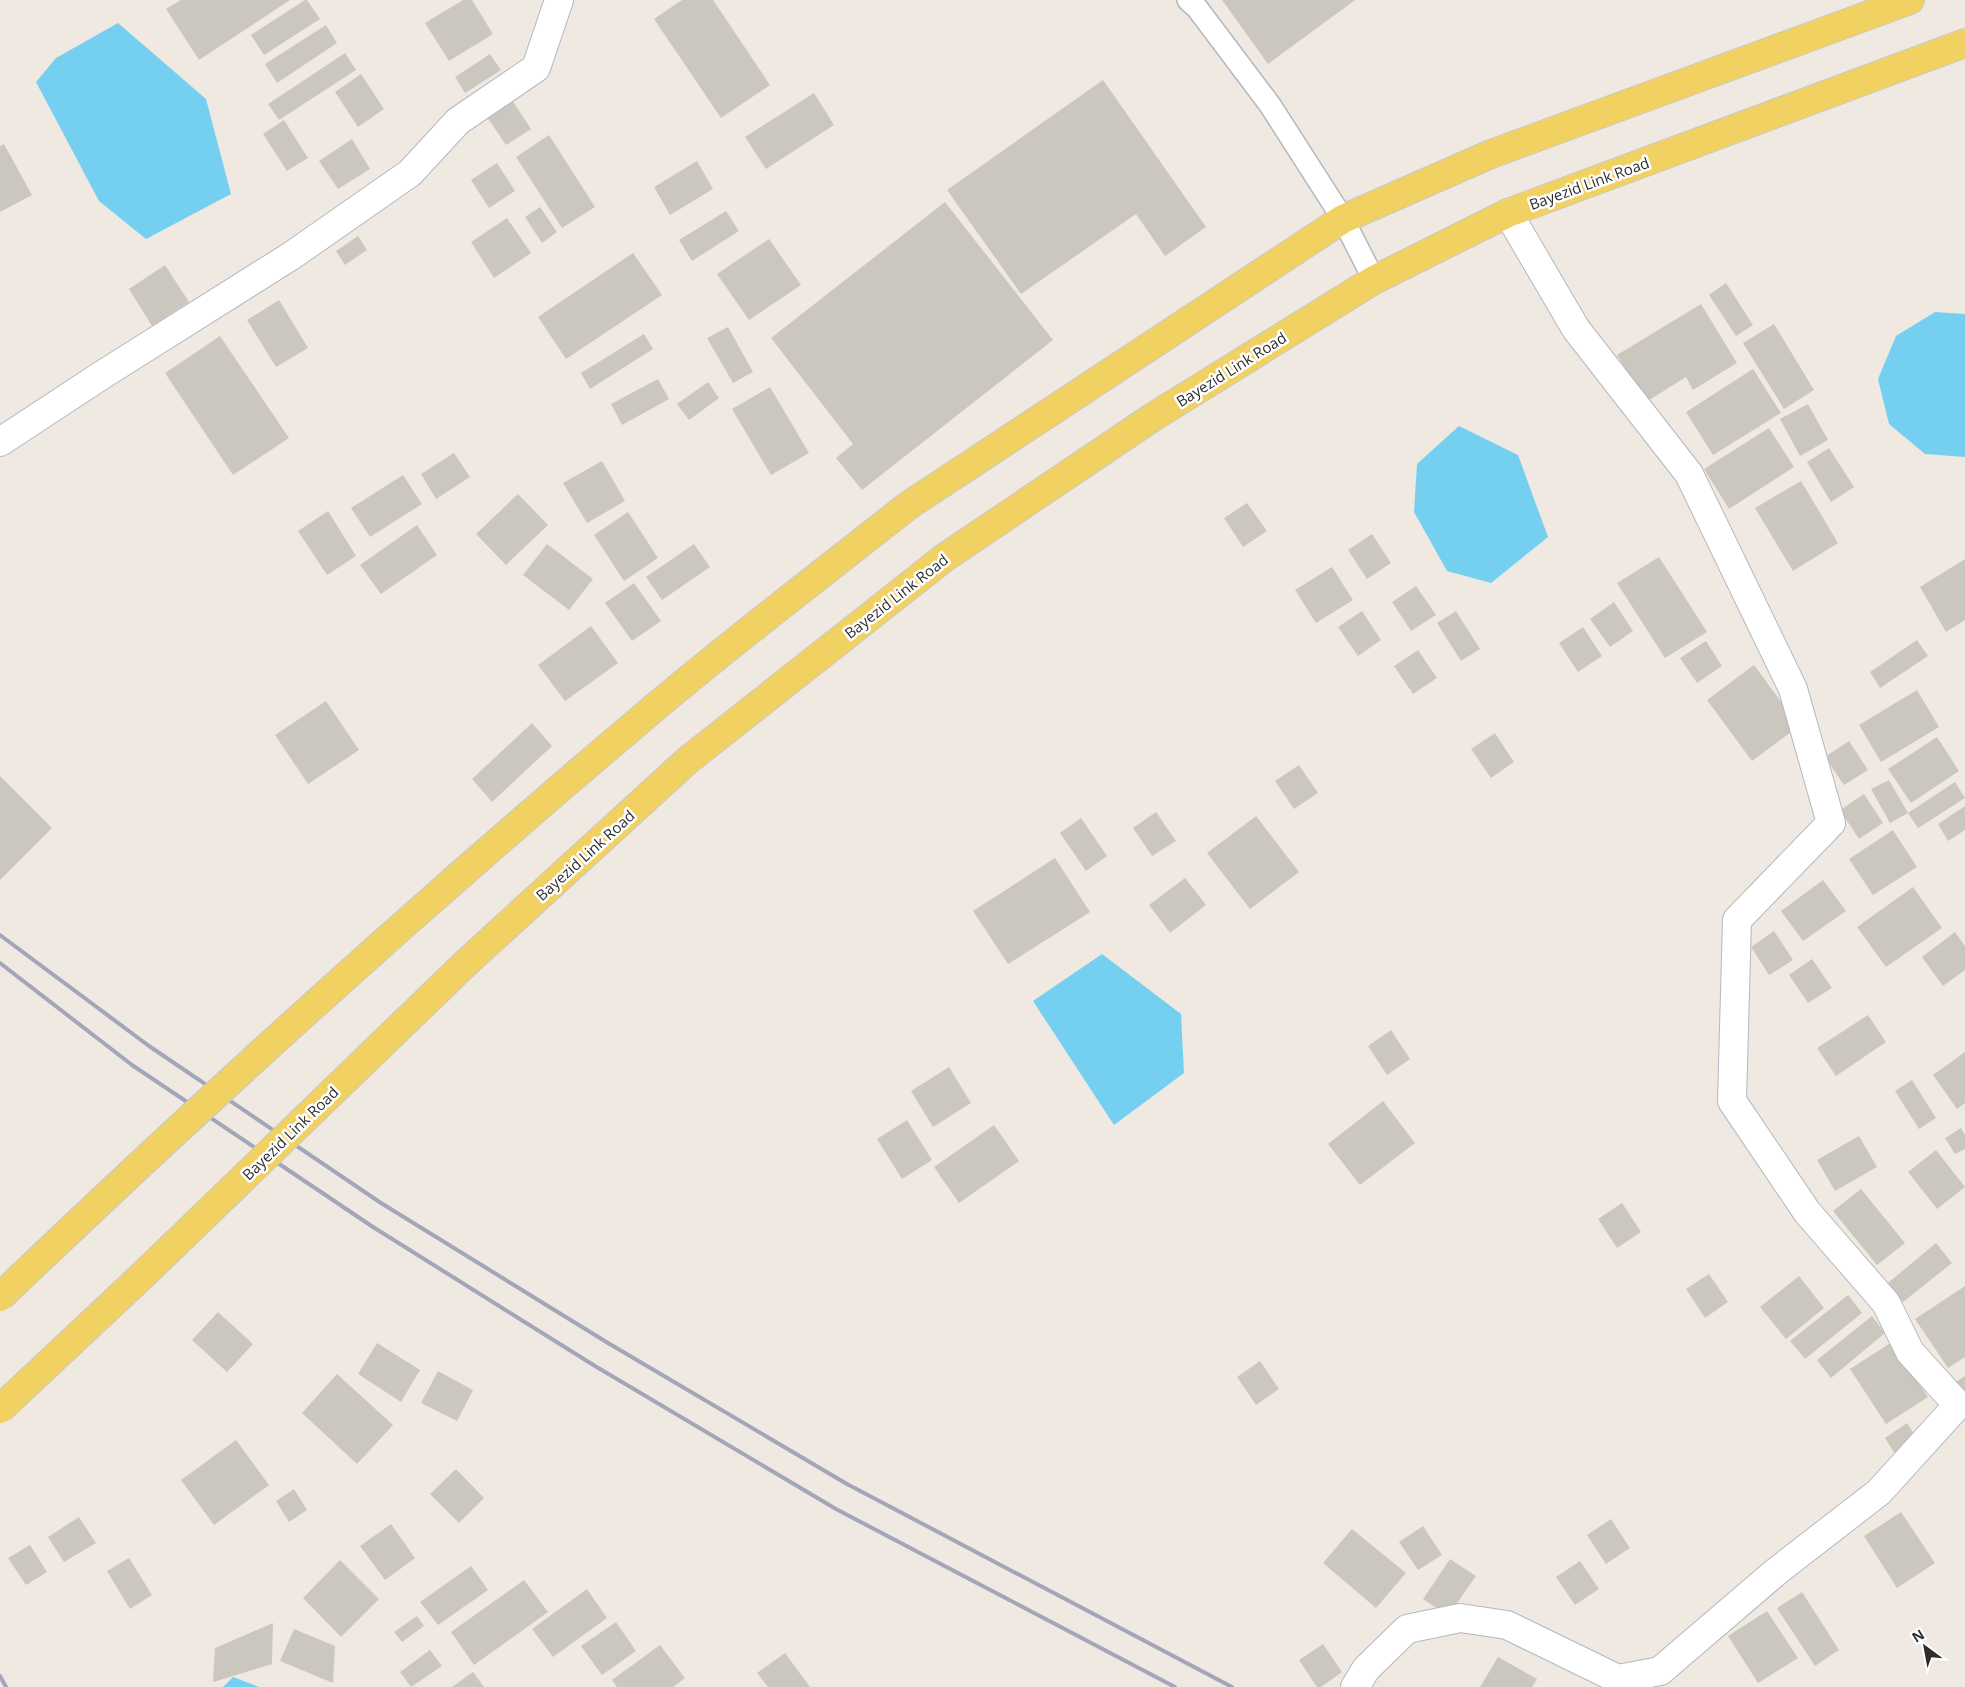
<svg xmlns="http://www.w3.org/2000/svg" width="1965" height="1687" font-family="'Open Sans',sans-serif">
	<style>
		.water { fill: #75cff0 }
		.building { fill: #cbc7bf }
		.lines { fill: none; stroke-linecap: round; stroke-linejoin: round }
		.service-casing { stroke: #b4b7c1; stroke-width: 24 }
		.minor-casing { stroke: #b4b7c1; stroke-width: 30 }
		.primary-casing { stroke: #c9c9c9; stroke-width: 30 }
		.service { stroke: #fff; stroke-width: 21 }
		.minor { stroke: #fff; stroke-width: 28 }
		.primary { stroke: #f2d163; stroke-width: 28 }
		.rail { stroke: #a3a6b8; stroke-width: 4 }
		.primary-bridge-casing { stroke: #c9c9c9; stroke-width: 30; stroke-linecap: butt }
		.primary-bridge { stroke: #f2d163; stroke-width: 28 }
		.labels { text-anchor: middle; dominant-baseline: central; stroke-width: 5; stroke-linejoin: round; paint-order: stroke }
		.street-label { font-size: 15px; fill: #2e2e2e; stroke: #fff }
	</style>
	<rect width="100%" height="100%" fill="#efe9e1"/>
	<path class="water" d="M118 23 206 99 231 194 146 239 99 201 36 82 56 58Z
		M1935 312 1965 314V457L1925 454 1889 424 1878 379 1896 336Z
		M1459 426 1518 455 1548 537 1491 583 1447 571 1414 512 1417 464Z
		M1102 954 1181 1014 1184 1073 1114 1125 1033 1001Z
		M233 1677 259 1687H223Z"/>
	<path class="building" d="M181 0H290L199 60 166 9Z
		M305 0H307L320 19 264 55 251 35Z
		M463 0H472L493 34 449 61 425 23Z
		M682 0H713L770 85 721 118 654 19Z
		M1222 0H1355L1268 64Z
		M326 25 337 43 277 83 265 64Z
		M345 53 356 70 279 120 268 104Z
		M490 54 501 70 465 93 455 77Z
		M361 74 384 109 358 127 335 92Z
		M1103 80 1206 227 1165 256 1136 214 1021 294 947 190Z
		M814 93 834 125 766 169 745 137Z
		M512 100 531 129 506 145 487 117Z
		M284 120 308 158 287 171 263 134Z
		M549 135 595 207 562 228 516 157Z
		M352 139 370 169 338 189 319 161Z
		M4 144 32 195 0 212V146Z
		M697 161 713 189 670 215 654 187Z
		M497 163 515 191 489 208 471 180Z
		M945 202 1053 340 862 490 836 458 853 444 771 338Z
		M540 207 557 232 542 243 525 217Z
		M726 211 739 231 692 261 679 240Z
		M507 218 531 253 494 278 471 242Z
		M358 236 367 250 345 265 336 251Z
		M769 239 801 285 749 320 717 274Z
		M633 253 662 295 566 359 538 317Z
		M165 265 189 302 152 326 129 289Z
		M1726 283 1753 325 1736 336 1709 295Z
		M279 300 308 348 276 367 247 320Z
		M1701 304 1737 363 1693 390 1686 377 1646 402 1617 355Z
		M1774 324 1814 390 1784 409 1743 343Z
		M728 327 753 372 733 383 707 338Z
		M644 334 653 349 590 389 581 373Z
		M220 336 289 438 233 475 165 373Z
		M1753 369 1781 413 1713 455 1686 412Z
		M658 379 669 399 622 425 611 404Z
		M708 382 719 398 689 420 677 404Z
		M770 387 809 453 771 475 732 409Z
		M1808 404 1828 440 1800 456 1780 419Z
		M1769 428 1794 467 1729 509 1704 469Z
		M1829 448 1854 487 1831 502 1807 462Z
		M454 453 470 477 436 499 421 474Z
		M602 461 625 501 587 523 563 483Z
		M403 475 422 504 370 537 351 508Z
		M1801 481 1838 543 1793 571 1755 508Z
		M518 494 548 525 506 565 476 534Z
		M1247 503 1267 531 1243 547 1224 518Z
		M328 511 356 556 327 575 298 531Z
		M628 512 658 558 624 581 594 535Z
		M417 525 437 555 381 594 360 565Z
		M1372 534 1391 563 1367 579 1348 550Z
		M547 544 593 579 569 610 523 575Z
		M694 544 710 567 662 600 646 577Z
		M1659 557 1707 632 1665 658 1617 583Z
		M1965 559V620L1946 632 1920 587Z
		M1332 567 1353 600 1316 623 1295 590Z
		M634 583 661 621 632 641 605 603Z
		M1416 586 1436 615 1411 631 1392 602Z
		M1614 602 1633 631 1610 647 1590 619Z
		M1362 611 1381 640 1358 656 1338 627Z
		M1456 611 1480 649 1461 661 1437 623Z
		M591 626 618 663 565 701 538 665Z
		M1583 627 1602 656 1578 672 1559 643Z
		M1917 640 1928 656 1880 688 1870 672Z
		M1706 641 1722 666 1697 683 1680 658Z
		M1418 650 1437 678 1413 694 1394 666Z
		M1754 665 1799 726 1752 761 1707 700Z
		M1917 690 1939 727 1881 762 1859 725Z
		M326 701 359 750 308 784 275 735Z
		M532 723 552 746 492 802 472 779Z
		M1495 733 1514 762 1491 778 1471 749Z
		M1937 737 1959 771 1911 803 1888 769Z
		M1849 741 1868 770 1844 785 1825 757Z
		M1299 765 1318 793 1294 809 1275 781Z
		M0 776 52 828 0 880Z
		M1889 780 1908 813 1955 782 1965 798 1918 828 1908 813 1890 823 1871 789Z
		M1864 794 1883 823 1859 839 1840 810Z
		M1965 806V830L1948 841 1938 824Z
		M1156 812 1176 841 1152 856 1133 828Z
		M1256 816 1299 872 1250 909 1207 853Z
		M1081 818 1107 856 1086 871 1060 833Z
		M1893 830 1917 867 1873 895 1849 859Z
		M1055 858 1090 912 1008 964 973 911Z
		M1185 878 1206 905 1170 933 1149 905Z
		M1823 880 1846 911 1803 941 1781 911Z
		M1913 887 1942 928 1886 967 1857 927Z
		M1774 931 1793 960 1769 975 1751 947Z
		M1955 932 1965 946V970L1943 986 1922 957Z
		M1812 959 1832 988 1808 1003 1789 975Z
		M1868 1015 1886 1042 1836 1076 1817 1048Z
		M1391 1030 1410 1059 1387 1075 1368 1046Z
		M1965 1052V1103L1957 1109 1933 1075Z
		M949 1067 971 1103 933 1127 911 1091Z
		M1912 1080 1936 1118 1919 1129 1895 1091Z
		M1383 1101 1415 1143 1360 1185 1328 1144Z
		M907 1120 932 1160 902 1179 877 1139Z
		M994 1125 1019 1161 959 1203 934 1167Z
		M1961 1128 1965 1135V1149L1955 1154 1945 1138Z
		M1859 1136 1877 1167 1835 1191 1817 1160Z
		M1936 1150 1965 1187 1937 1209 1908 1172Z
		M1861 1189 1905 1243 1877 1265 1833 1211Z
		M1622 1203 1641 1232 1617 1248 1598 1219Z
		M1936 1243 1952 1263 1903 1302 1888 1283Z
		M1709 1274 1728 1302 1705 1318 1686 1289Z
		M1799 1276 1824 1308 1786 1339 1760 1307Z
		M1965 1286V1357L1948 1368 1915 1319Z
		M1848 1295 1862 1313 1805 1359 1790 1341Z
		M218 1312 253 1344 227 1372 192 1340Z
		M1872 1316 1885 1333 1831 1378 1817 1360Z
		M1892 1342 1928 1397 1886 1424 1850 1369Z
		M377 1343 420 1370 401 1402 358 1374Z
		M1260 1361 1279 1389 1256 1405 1237 1377Z
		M438 1371 473 1390 457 1421 421 1403Z
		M337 1374 393 1425 357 1464 302 1413Z
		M1965 1376V1399L1954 1383Z
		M1907 1423 1919 1441 1896 1455 1885 1438Z
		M236 1440 269 1485 214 1525 181 1480Z
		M456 1469 484 1498 459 1523 430 1494Z
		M294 1489 307 1510 289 1522 276 1501Z
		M1901 1512 1935 1563 1897 1588 1864 1536Z
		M79 1517 96 1543 64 1562 48 1537Z
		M1611 1519 1630 1548 1606 1564 1587 1535Z
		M391 1524 415 1558 385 1580 360 1546Z
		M1423 1526 1442 1555 1418 1570 1399 1542Z
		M1352 1529 1406 1573 1376 1608 1323 1563Z
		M30 1545 47 1572 26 1585 8 1558Z
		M129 1558 152 1595 130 1609 107 1571Z
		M1450 1559 1476 1576 1448 1616 1423 1599Z
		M340 1560 379 1599 341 1637 303 1598Z
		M1580 1561 1599 1589 1575 1605 1556 1577Z
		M471 1566 488 1590 438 1625 420 1602Z
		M524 1580 548 1612 474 1665 451 1632Z
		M587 1589 607 1618 553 1657 532 1629Z
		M1802 1592 1839 1650 1815 1666 1777 1608Z
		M1767 1611 1798 1658 1758 1683 1728 1636Z
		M417 1616 424 1626 402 1642 394 1632Z
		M616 1622 636 1651 602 1675 581 1646Z
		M273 1623 272 1664 213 1682 215 1648Z
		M294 1629 335 1646 333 1683 280 1661Z
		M1323 1644 1342 1672 1321 1687H1317L1299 1660Z
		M660 1645 685 1678 673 1687H617L612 1680Z
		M430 1650 442 1666 411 1687 400 1672Z
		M785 1653 810 1687H768L757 1673Z
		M1498 1657 1537 1679 1532 1687H1480Z
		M473 1672 484 1687H452Z"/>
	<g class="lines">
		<g class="service-casing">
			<path id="service" d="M1188 0 1197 8 1270 105 1343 219 1374 280"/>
		</g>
		<g class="minor-casing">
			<path id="minor" d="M0 442 102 375 291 256 410 173 458 121 536 68 559 0
				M1355 1687 1366 1669 1407 1629 1460 1618 1507 1625 1618 1679 1660 1671 1777 1571 1879 1492 1958 1405 1910 1352 1886 1303 1807 1212 1732 1101 1737 920 1831 823 1793 689 1689 474 1576 329 1508 213"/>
		</g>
		<g class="primary-casing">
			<path id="primary" d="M909 505 1343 219 1491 154 1910 0
				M944 558 1153 417 1374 280 1508 213 1965 43"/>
		</g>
		<use href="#service" class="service"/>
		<use href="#minor" class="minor"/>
		<use href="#primary" class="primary"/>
		<path class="rail" d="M0 935 149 1046 381 1203 608 1343 847 1484 1232 1687
			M0 963 132 1065 373 1227 595 1366 836 1509 1175 1687
			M0 1676 6 1687"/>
		<g class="primary-bridge-casing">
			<path id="primary-bridge" d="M0 1297C211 1095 429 898 653 709 736 639 823 573 909 505
				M0 1409 145 1273 466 963 688 760 944 558"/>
		</g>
		<use href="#primary-bridge" class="primary-bridge"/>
	</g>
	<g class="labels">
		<g class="street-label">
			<text transform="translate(1589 183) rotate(-20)">Bayezid Link Road</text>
			<text transform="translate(1231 369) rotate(-32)">Bayezid Link Road</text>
			<text transform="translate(896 596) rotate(-38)">Bayezid Link Road</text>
			<text transform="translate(585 855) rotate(-42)">Bayezid Link Road</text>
			<text transform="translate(290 1133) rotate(-44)">Bayezid Link Road</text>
		</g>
	</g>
	<g transform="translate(1925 1647) rotate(328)" stroke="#ffffff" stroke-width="4" paint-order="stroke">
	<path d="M0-4L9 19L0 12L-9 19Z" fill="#2e2e2e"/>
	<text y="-8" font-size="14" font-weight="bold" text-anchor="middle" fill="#2e2e2e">N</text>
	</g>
</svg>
